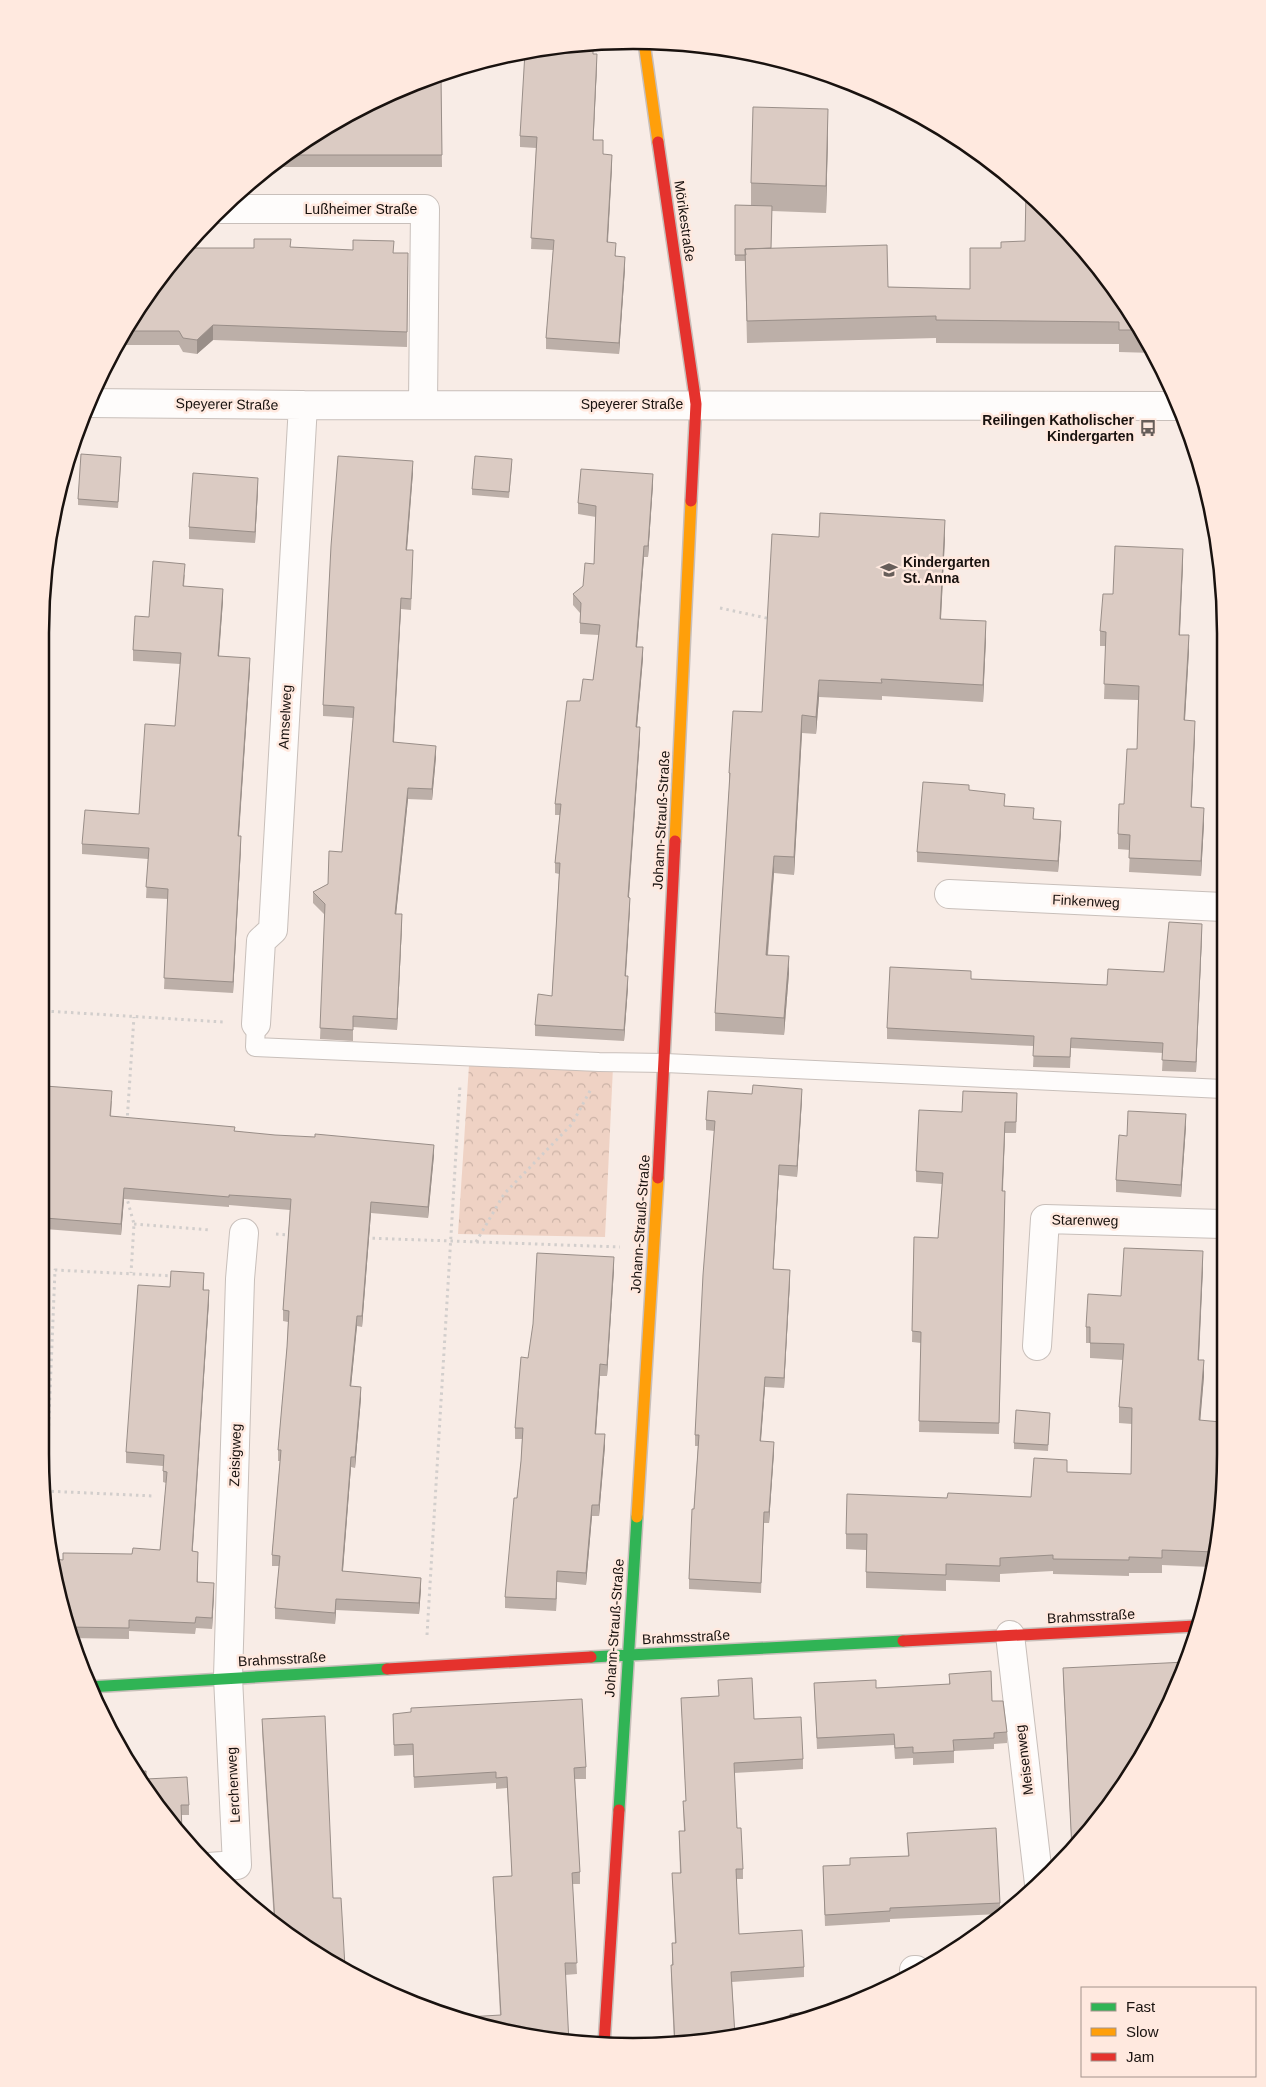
<svg xmlns="http://www.w3.org/2000/svg" width="1266" height="2087" font-family="Helvetica,sans-serif">
	<style>
		.park { fill: url(#park-crowns) }
		.lines { fill: none; stroke-linecap: round; stroke-linejoin: round }
		.lane-casing { stroke: #c8bfba; stroke-width: 20 }
		.street-casing { stroke: #c8bfba; stroke-width: 30 }
		.fast-casing { stroke: #c8bfba; stroke-width: 14 }
		.slow-casing { stroke: #c8bfba; stroke-width: 14 }
		.jam-casing { stroke: #c8bfba; stroke-width: 14 }
		.path { stroke: #d2cecc; stroke-width: 3; stroke-dasharray: 2.5 4; stroke-linecap: butt }
		.lane { stroke: #fefcfb; stroke-width: 18 }
		.street { stroke: #fefcfb; stroke-width: 28 }
		.fast { stroke: #30b455; stroke-width: 11 }
		.slow { stroke: #ff9f0a; stroke-width: 11 }
		.jam { stroke: #e5322d; stroke-width: 11 }
		.wall { fill: #bcafa8 }
		.shaded-wall { fill: #998e88 }
		.building { fill: #dbcbc3; stroke: #998e88 }
		.labels { text-anchor: middle; dominant-baseline: central; stroke-width: 5; stroke-linejoin: round; paint-order: stroke }
		.street-label { font-size: 14px; fill: #19120f; stroke: #ffe9df }
		.poi-label { font-size: 14px; font-weight: bold; fill: #19120f; stroke: #ffe9df; text-anchor: end }
		.rim { fill: none; stroke: #19120f; stroke-width: 2.5 }
	</style>
	<defs>
		<pattern id="park-crowns" width="20" height="18" patternUnits="userSpaceOnUse" patternTransform="scale(1.25)"><rect width="20" height="18" fill="#efd2c4"/><path d="M2 6a3 3 0 1 1 6 0M12 15a3 3 0 1 1 6 0" fill="none" stroke="#ccb3a7"/></pattern>
	</defs>
	<rect width="100%" height="100%" fill="#f8ece6"/>
	<path class="park" d="M469 1065 613 1067 605 1237 458 1234Z"/>
	<g class="lines">
		<g class="lane-casing">
			<path id="lane" d="M256 1024 255 1047 599 1062 665 1063 1223 1089"/>
		</g>
		<g class="street-casing">
			<path id="street" d="M221 209H425L423 404
				M87 403 303 405 1178 406
				M949 894 1223 907
				M256 1024 261 941 273 930 303 405
				M1037 1346 1045 1219 1222 1224
				M1010 1635 1039 1884
				M208 1867 237 1865 228 1677 240 1279 244 1233
				M914 1970H916"/>
		</g>
		<g class="fast-casing">
			<path id="fast" d="M591 1657 903 1641
				M89 1687 387 1669
				M619 1810 637 1517"/>
		</g>
		<g class="slow-casing">
			<path id="slow" d="M644 42 658 142
				M675 841 691 501
				M637 1517 658 1178"/>
		</g>
		<g class="jam-casing">
			<path id="jam" d="M658 142 696 404 691 501
				M658 1178 675 841
				M903 1641 1196 1626
				M387 1669 591 1657
				M604 2045 619 1810"/>
		</g>
		<path class="path" d="M720 608 771 619
			M45 1011 223 1022
			M127 1122 134 1017
			M126 1195 134 1224 131 1273
			M134 1224 210 1230
			M276 1234 290 1235
			M366 1238 620 1247
			M476 1242 504 1194 572 1124 591 1089
			M45 1491 154 1496
			M46 1491 55 1270 174 1276
			M427 1635 460 1085"/>
		<use href="#lane" class="lane"/>
		<use href="#street" class="street"/>
		<use href="#fast" class="fast"/>
		<use href="#slow" class="slow"/>
		<use href="#jam" class="jam"/>
	</g>
	<path class="wall" d="M593 54 597 65 593 140 612 166 608 243 616 256 625 268 619 354 546 349V338L553 250 531 249 536 148 520 147V136Z
		M441 78 442 167H271L336 120Z
		M828 136 826 213 772 211 771 248 888 287 970 289 1001 248 1079 242 1147 337 1154 353 1119 352V344L936 343V338L747 343 745 261H735V205H751V183Z
		M291 247 394 253 408 267 407 347 213 340 197 354 183 352 179 345H120L162 272 190 248H254Z
		M121 463 118 508 78 505V499Z
		M512 465 509 498 472 495V489Z
		M413 472 407 550 413 561 411 610 401 609 394 742 436 757 432 800 408 799 396 914 402 925 397 1030 353 1027V1041L320 1039 325 915 313 903V892L328 884 342 852 353 718 323 716V705Z
		M653 484 648 557H644L637 647 643 658 637 727 640 738 629 898 630 908 626 976 628 987 624 1041 535 1036V1025L552 996 559 874 555 873V863L560 815H555V804L580 701 593 680 599 635 580 634V613L573 605V594L583 586 594 564 596 517 578 514V503Z
		M258 489 255 543 189 539V527Z
		M819 537H945L941 619 986 638 983 702 882 696V700L819 697 816 734 802 733 794 875 774 873 768 955 789 973 784 1035 715 1031V1013L729 790V773L762 712Z
		M1183 564 1180 635 1189 650 1185 720 1195 736 1191 807 1204 823 1201 876 1129 872 1130 850 1118 849V834L1137 749 1138 700 1104 699 1106 646H1100V631L1113 594Z
		M185 574 184 586 223 600 219 656 250 669 239 836 241 847 233 993 164 989 168 899 146 898 148 859 82 854V844L139 814 175 726 180 664 133 661V650L149 617Z
		M969 790 1061 831 1058 872 917 862V852Z
		M1202 935 1196 1072 1162 1071 1163 1053 1071 1048 1070 1068 1033 1067 1034 1046 887 1039V1028L971 979 1107 985 1164 972Z
		M45 1086 112 1101 111 1116 434 1155 428 1218 371 1213 362 1327 357 1326 351 1386 361 1398 355 1468 351 1467 343 1571 421 1589 419 1614 336 1610 335 1624 275 1619V1608L279 1566H272V1555L280 1461H278V1450L287 1347 288 1322 283 1321V1310L290 1210 229 1205V1207L124 1199 121 1235 45 1229Z
		M802 1099 797 1177 779 1175 773 1269 790 1281 784 1388 765 1387 761 1441 774 1452 769 1523H764L761 1593 689 1589V1579L698 1446H695V1435L714 1131 706 1130V1120Z
		M1017 1104 1016 1133H1005L1003 1191 1005 1202 999 1434 919 1432 921 1343 912 1342 914 1237 938 1238 942 1184 916 1182V1171L962 1112Z
		M1186 1126 1181 1197 1116 1192V1180L1127 1136Z
		M1203 1267 1199 1360 1204 1376 1200 1420 1221 1531 1211 1567 1162 1565V1573H1129V1576L1053 1574V1571L1000 1574V1582L946 1580V1591L866 1588V1550L846 1549V1534L947 1498 1031 1497 1067 1472 1131 1474 1132 1424 1119 1423V1407L1123 1360 1090 1358V1343H1086V1327L1121 1296Z
		M614 1269 607 1376H600L596 1434 605 1446 599 1516H592L586 1585 557 1582 556 1611 505 1608V1597L521 1461 522 1439H515V1428L528 1358Z
		M204 1284V1290L209 1301 192 1551 198 1563V1582L214 1594 212 1629 196 1628 195 1634 129 1631V1639L70 1638 52 1559 63 1560 132 1554 160 1550 166 1483 163 1482V1466L126 1463V1452L170 1287Z
		M1050 1413 1048 1451 1014 1449V1443Z
		M1063 1668 1104 1815 1072 1851 1063 1679Z
		M949 1674 992 1701 1007 1732V1743L994 1744V1749L954 1751V1763L913 1765V1758L895 1759 894 1745 817 1749 814 1683 876 1688 949 1684Z
		M718 1680 754 1719 803 1759V1769L734 1773 737 1828 743 1869V1879H736L739 1934 804 1967V1977L732 1982 735 2036 711 2042 674 2044 671 1975V1965H672V1943H675L672 1873H680L679 1831H684L683 1801H686L681 1698 719 1696Z
		M393 1714 586 1767V1779H575L580 1872V1884H572L577 1974 565 1975 500 2015 493 1877 512 1876 507 1788 496 1789V1783L414 1788 413 1755 394 1756Z
		M262 1719 333 1898 274 1922 262 1730Z
		M146 1779 189 1805V1815H181L182 1837 162 1815Z
		M907 1833 1000 1903V1914L890 1919V1922L825 1926 823 1866 850 1865 908 1856Z"/>
	<path class="shaded-wall" d="M597 54V65L593 151V140Z
		M828 109V136L826 213V186Z
		M612 155V166L607 253V242Z
		M625 257V268L619 354V343Z
		M213 325V340L197 354V340Z
		M413 461V472L406 561V550Z
		M653 474V484L648 557V546Z
		M258 478V489L255 543V532Z
		M945 520V537L940 636V619Z
		M644 546V557L636 658V647Z
		M1183 549V564L1179 650V635Z
		M223 589V600L218 667V656Z
		M401 598V609L393 753V742Z
		M986 621V638L983 702V685Z
		M1189 635V650L1184 735V720Z
		M643 647V658L636 738V727Z
		M250 658V669L238 847V836Z
		M819 680V697L816 734V717Z
		M802 715V733L794 875V857Z
		M1195 721V736L1191 822V807Z
		M640 727V738L628 908V897Z
		M436 746V757L432 800V789Z
		M408 788V799L395 925V914Z
		M1204 808V823L1201 876V861Z
		M1061 821V831L1058 872V861Z
		M241 836V847L233 993V982Z
		M774 856V873L766 972V955Z
		M630 898V908L625 986V976Z
		M402 914V925L397 1030V1019Z
		M1202 924V935L1196 1072V1062Z
		M789 956V973L784 1035V1018Z
		M628 976V987L624 1041V1030Z
		M802 1089V1099L797 1177V1166Z
		M1186 1114V1126L1181 1197V1185Z
		M1005 1122V1133L1002 1202V1191Z
		M434 1145V1155L428 1218V1207Z
		M779 1165V1175L773 1279V1269Z
		M124 1188V1199L121 1235V1224Z
		M371 1202V1213L362 1327V1316Z
		M1203 1251V1267L1198 1375V1360Z
		M614 1257V1269L607 1376V1365Z
		M790 1270V1281L784 1388V1378Z
		M209 1290V1301L192 1562V1551Z
		M357 1316V1326L350 1397V1386Z
		M1204 1360V1376L1199 1436V1420Z
		M600 1364V1376L595 1445V1434Z
		M765 1377V1387L760 1451V1441Z
		M361 1387V1398L355 1468V1457Z
		M605 1434V1446L599 1516V1505Z
		M774 1442V1452L769 1523V1512Z
		M351 1457V1467L342 1582V1571Z
		M592 1505V1516L586 1585V1573Z
		M557 1571V1582L556 1611V1599Z
		M421 1578V1589L419 1614V1603Z
		M214 1583V1594L212 1629V1618Z
		M336 1599V1610L335 1624V1613Z"/>
	<path class="building" d="M593 44V54H597L593 140H603V154L612 155 607 242 616 243 615 256 625 257 619 343 546 338 554 240 531 238 537 137 520 136 525 52 555 45Z
		M429 78H441L442 155H287L336 120Z
		M753 107 828 109 826 186 751 183Z
		M1026 192 1079 242 1142 330H1119V322L936 320V316L747 321 745 249 887 245 888 287 970 289V248H1001V242L1025 241Z
		M735 205 772 206 771 248 745 249 746 255H735Z
		M254 239H291L290 247 353 250V240L394 241 393 253H408L407 332 213 325 197 340 183 338 179 331H129L162 272 190 243 189 248H254Z
		M81 454 121 457 118 502 78 499Z
		M338 456 413 461 406 550H413L411 599 401 598 393 742 436 746 432 789 408 788 395 914H402L397 1019 353 1016V1030L320 1028 325 904 313 892 328 884 329 851 342 852 354 707 323 705 331 546Z
		M475 456 512 459 509 492 472 489Z
		M581 469 653 474 648 546H644L636 647H643L636 727H640L628 897 630 898 625 976H628L624 1030 535 1025 538 994 552 996 560 863H555L561 804H555L567 701H580L583 679 593 680 600 625 580 623 581 603 573 594 583 586 585 563 594 564 596 506 578 503Z
		M193 473 258 478 255 532 189 527Z
		M820 513 945 520 940 619 986 621 983 685 881 679 882 683 819 680 816 717 802 715 794 857 774 856 766 955 789 956 784 1018 715 1013 730 773H729L733 711 762 712 772 534 819 537Z
		M1115 546 1183 549 1179 635H1189L1184 720 1195 721 1191 807 1204 808 1201 861 1129 858 1130 835 1118 834 1119 804H1124L1127 749H1137L1139 686 1104 684 1106 632 1100 631 1103 594H1113Z
		M153 561 185 564 183 586 223 589 218 656 250 658 238 836H241L233 982 164 978 168 889 146 887 149 848 82 844 85 810 139 814 145 724 175 726 181 653 133 650 135 616 149 617Z
		M923 782 969 785V790L1005 794 1004 806 1034 808 1033 819 1061 821 1058 861 917 852Z
		M1169 922 1202 924 1196 1062 1162 1060 1163 1043 1071 1038 1070 1057 1033 1056 1034 1036 887 1028 890 967 971 971V979L1107 985 1108 969 1164 972Z
		M753 1085 802 1089 797 1166 779 1165 773 1269 790 1270 784 1378 765 1377 760 1441 774 1442 769 1512H764L761 1583 689 1579 692 1509H694L699 1435H695L703 1275 715 1121 706 1120 708 1091 752 1094Z
		M45 1086 112 1091 110 1116 235 1127 234 1131 275 1135 315 1137V1134L434 1145 428 1207 371 1202 362 1316H357L350 1386 361 1387 355 1457H351L342 1571 421 1578 419 1603 336 1599 335 1613 275 1608 280 1556 272 1555 281 1450H278L287 1347 289 1311 283 1310 291 1199 229 1195V1197L124 1188 121 1224 45 1218Z
		M963 1091 1017 1093 1016 1122H1005L1002 1191H1005L999 1423 919 1421 921 1332 912 1331 914 1237 938 1238 943 1173 916 1171 919 1110 962 1112Z
		M1128 1111 1186 1114 1181 1185 1116 1180 1119 1135 1127 1136Z
		M1124 1248 1203 1251 1198 1360H1204L1199 1420 1221 1422V1531L1215 1552 1162 1550V1558L1129 1557V1560L1053 1559V1555L1000 1558V1566L946 1564V1575L866 1572 867 1534H846L847 1494 947 1498 948 1493 1031 1497 1034 1458 1067 1460V1472L1131 1474 1132 1408 1119 1407 1124 1344 1090 1343V1327H1086L1088 1294 1121 1296Z
		M537 1253 614 1257 607 1365 600 1364 595 1434H605L599 1505H592L586 1573 557 1571 556 1599 505 1597 514 1498H517L521 1461 523 1428H515L521 1357 528 1358 533 1324Z
		M171 1271 204 1273 203 1290H209L192 1551 198 1552 197 1582 214 1583 212 1618 196 1617 195 1623 129 1620V1628L67 1627 52 1559 63 1560V1553L132 1554 133 1548 160 1550 167 1472 163 1471 164 1455 126 1452 138 1285 170 1287Z
		M1016 1410 1050 1413 1048 1445 1014 1443Z
		M1186 1662 1181 1681 1104 1815 1072 1850 1063 1668Z
		M991 1671 992 1701H1003L1007 1732 994 1733V1738L953 1740 954 1751 913 1753V1747L895 1748 894 1734 817 1738 814 1683 876 1680V1688L950 1684 949 1674Z
		M752 1678 754 1719 801 1717 803 1759 734 1763 737 1828H741L743 1869H736L739 1934 802 1930 804 1967 731 1972 735 2036 711 2042 675 2044 671 1965H673L672 1943H676L672 1873H681L679 1831H685L683 1801H686L681 1698 719 1696 718 1680Z
		M582 1699 586 1767 574 1768 580 1872 572 1873 577 1963H565L569 2043 555 2042 468 2021 467 2017 501 2015 493 1877 512 1876 507 1777 496 1778V1772L414 1777 413 1744 394 1745 393 1714 411 1712V1708Z
		M325 1716 333 1898H341L345 1967 303 1947 273 1922H275L262 1719Z
		M146 1771V1779L187 1777 189 1805H181L182 1831H177L162 1815 136 1772Z
		M996 1828 1000 1903 890 1908V1911L825 1915 823 1866 850 1865V1858L909 1856 907 1833Z
		M833 2011 823 2016 791 2023 790 2014Z"/>
	<defs>
		<g id="bus-bare" transform="scale(1.35)"><path d="M-5-6H5V4H4V6H2V4H-2V6H-4V4H-5ZM-3.5-4V0h7V-4ZM-3.5 1.2v1.5H-2V1.2ZM2 1.2v1.5H3.5V1.2Z" fill="#675e5a" stroke="#ffe9df" stroke-width="2.5" paint-order="stroke"/></g>
		<g id="school-bare" transform="scale(1.35)"><path d="M0-5L7-2L0 1L-7-2ZM-4 1L0 2.5L4 1V4Q0 6-4 4Z" fill="#675e5a" stroke="#ffe9df" stroke-width="2.5" paint-order="stroke"/></g>
	</defs>
	<g fill-rule="evenodd">
		<use href="#bus-bare" x="1148" y="428"/>
		<use href="#school-bare" x="889" y="570"/>
	</g>
	<g class="labels">
		<g class="street-label">
			<text x="361" y="209">Lußheimer Straße</text>
			<text transform="translate(685 221) rotate(82)">Mörikestraße</text>
			<text transform="translate(227 404) rotate(1)">Speyerer Straße</text>
			<text x="632" y="404">Speyerer Straße</text>
			<text transform="translate(285 717) rotate(-87)">Amselweg</text>
			<text transform="translate(661 820) rotate(-87)">Johann-Strauß-Straße</text>
			<text transform="translate(1086 901) rotate(3)">Finkenweg</text>
			<text transform="translate(1085 1220) rotate(1)">Starenweg</text>
			<text transform="translate(640 1224) rotate(-86)">Johann-Strauß-Straße</text>
			<text transform="translate(235 1455) rotate(-88)">Zeisigweg</text>
			<text transform="translate(1091 1616) rotate(-3)">Brahmsstraße</text>
			<text transform="translate(614 1628) rotate(-86)">Johann-Strauß-Straße</text>
			<text transform="translate(686 1637) rotate(-3)">Brahmsstraße</text>
			<text transform="translate(282 1659) rotate(-3)">Brahmsstraße</text>
			<text transform="translate(1024 1760) rotate(-97)">Meisenweg</text>
			<text transform="translate(233 1785) rotate(-93)">Lerchenweg</text>
		</g>
		<g class="poi-label">
			<text x="1134" y="420">Reilingen Katholischer<tspan x="1134" dy="16">Kindergarten</tspan></text>
			<text x="903" y="562" text-anchor="start">Kindergarten<tspan x="903" dy="16">St. Anna</tspan></text>
		</g>
	</g>
	<path d="M0 0H1266V2087H0ZM633 49H633A584 584 0 0 1 1217 633V1454A584 584 0 0 1 633 2038H633A584 584 0 0 1 49 1454V633A584 584 0 0 1 633 49Z" fill="#ffe9df" fill-rule="evenodd"/>
	<path class="rim" d="M633 49H633A584 584 0 0 1 1217 633V1454A584 584 0 0 1 633 2038H633A584 584 0 0 1 49 1454V633A584 584 0 0 1 633 49Z"/>
	<rect x="1081" y="1987" width="175" height="90" fill="#ffe9df" stroke="#a3938c"/>
	<rect x="1091" y="2003" width="25" height="8" fill="#30b455" stroke="#a3938c"/>
	<text x="1126" y="2012" font-size="15" fill="#19120f">Fast</text>
	<rect x="1091" y="2028" width="25" height="8" fill="#ff9f0a" stroke="#a3938c"/>
	<text x="1126" y="2037" font-size="15" fill="#19120f">Slow</text>
	<rect x="1091" y="2053" width="25" height="8" fill="#e5322d" stroke="#a3938c"/>
	<text x="1126" y="2062" font-size="15" fill="#19120f">Jam</text>
</svg>
